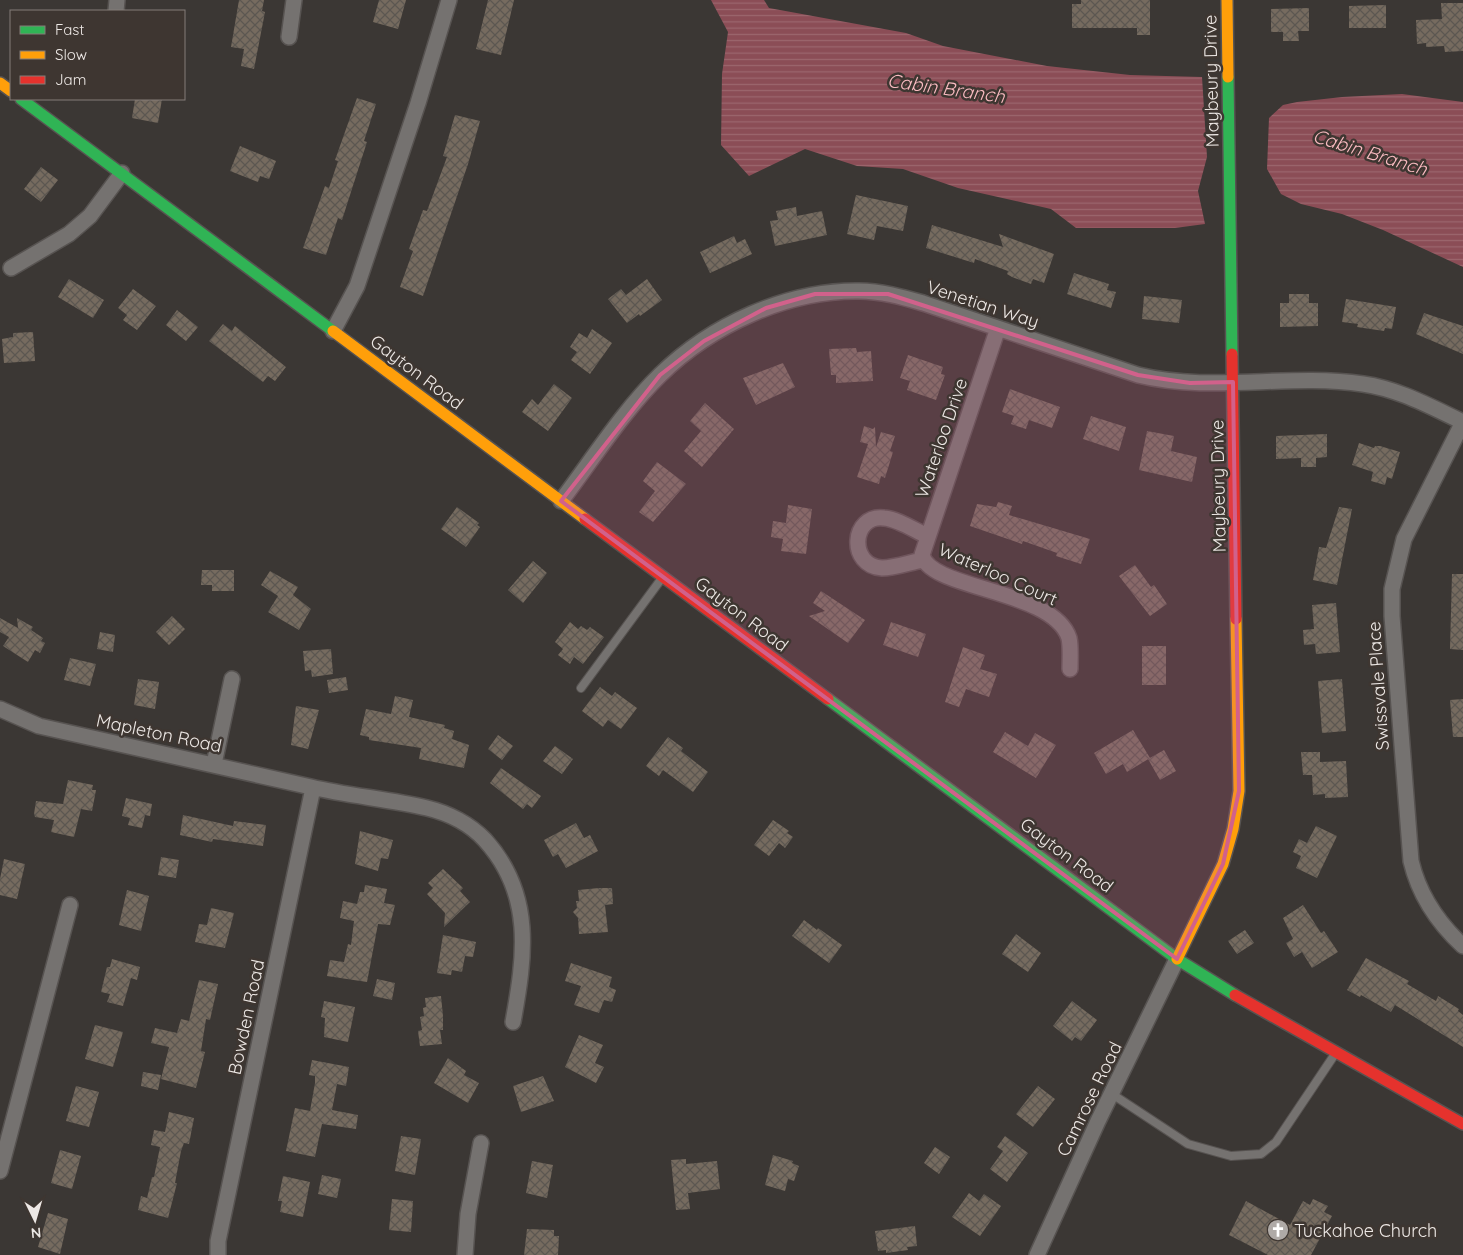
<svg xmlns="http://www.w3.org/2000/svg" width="1463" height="1255" font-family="Quicksand,sans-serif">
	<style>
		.water { fill: url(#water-rules) }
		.building { fill: url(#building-cross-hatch) }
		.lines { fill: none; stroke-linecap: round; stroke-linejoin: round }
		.lane-casing { stroke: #575351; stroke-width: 10 }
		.street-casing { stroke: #575351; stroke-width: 18 }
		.fast-casing { stroke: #575351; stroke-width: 14 }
		.slow-casing { stroke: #575351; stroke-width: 14 }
		.jam-casing { stroke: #575351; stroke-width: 14 }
		.lane { stroke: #757270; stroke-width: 8 }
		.street { stroke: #757270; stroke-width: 15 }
		.fast { stroke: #30b455; stroke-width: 11 }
		.slow { stroke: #ff9f0a; stroke-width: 11 }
		.jam { stroke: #e5322d; stroke-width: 11 }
		.marked { fill: #d1618b; fill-opacity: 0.2; stroke: #d1618b; stroke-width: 4; stroke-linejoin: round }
		.labels { text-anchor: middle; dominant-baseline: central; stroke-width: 5; stroke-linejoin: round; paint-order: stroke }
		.street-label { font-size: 18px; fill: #ede8e5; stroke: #3e3631 }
		.poi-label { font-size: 18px; fill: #ede8e5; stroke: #3e3631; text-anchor: start }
		.water-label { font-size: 19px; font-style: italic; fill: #fabbc1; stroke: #3e3631 }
	</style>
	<defs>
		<pattern id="water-rules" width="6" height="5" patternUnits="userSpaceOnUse" patternTransform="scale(1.25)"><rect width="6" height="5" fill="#8b4d56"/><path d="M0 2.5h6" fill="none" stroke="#9c676e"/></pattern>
		<pattern id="building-cross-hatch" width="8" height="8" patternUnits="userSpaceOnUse" patternTransform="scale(1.25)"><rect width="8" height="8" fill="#766b5f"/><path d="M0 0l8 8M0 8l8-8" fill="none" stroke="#5c5751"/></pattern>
	</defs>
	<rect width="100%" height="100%" fill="#3b3734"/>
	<path class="water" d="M711 0H764L769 8 906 33 943 46 1047 66 1130 75 1202 77 1207 157 1198 191 1205 224 1175 228H1076L1051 209 958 188 903 169 857 166 805 149 749 176 721 145 722 74 728 32Z
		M1402 94 1463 102V267L1383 230 1342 214 1301 204 1281 194 1267 169 1269 118 1283 105 1297 102 1342 97Z"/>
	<path class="building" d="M239 0H264L262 11 265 12 254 69 241 66 244 49 231 47Z
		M379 0H406L398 29 373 22Z
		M488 0H514L501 55 476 49Z
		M1081 0H1150V35H1137V28H1072V4H1081Z
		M1441 3H1463V51L1445 52 1444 46 1426 47V43L1417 44 1416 20 1442 19Z
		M1386 5V28H1349V6Z
		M1309 8V31H1298L1299 41H1283V32H1271V9Z
		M357 98 376 104 364 141 367 142 342 220 338 218 326 255 303 248 325 186 329 188 338 161 335 160Z
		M135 99H162L158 123 132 118Z
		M455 115 480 121 468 164 423 296 400 287 413 251 409 249 423 210 427 211 447 157 443 156Z
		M240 146 276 161 269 179 260 176 258 182 230 171Z
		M41 167 58 180 41 202 24 189Z
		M856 195 908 206 903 231 877 226 874 240 847 234Z
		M796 207 797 216 822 211 827 235 775 246 770 221 778 220 776 211Z
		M932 225 1003 247 999 234 1054 254 1044 283 1033 279 1031 284 1012 277 1007 274 1008 271 975 259 974 263 926 248Z
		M734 236 737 243 745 239 752 254 710 273 700 252Z
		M1074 273 1109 284 1107 290 1116 292 1111 308 1067 294Z
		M69 279 104 300 93 318 58 297Z
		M647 279 662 300 640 316 639 314 627 323 608 299 621 289 626 295Z
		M133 289 156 306 137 330 123 320 127 315 118 308Z
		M1289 294H1309V303H1318V326L1280 327V303H1289Z
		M1144 296 1182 300 1179 323 1142 319Z
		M1346 299 1396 307 1392 329 1385 328 1384 331 1357 327 1358 324 1342 322Z
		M177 310 198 327 186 341 166 325Z
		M1424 313 1463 326V354L1416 334Z
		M223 324 232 331 235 326 286 367 275 381 268 376 263 382 209 341Z
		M592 329 612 343 590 374 571 360 577 352 570 347 579 333 587 338Z
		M33 332 35 361 4 363 2 339 13 337V333Z
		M856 348 857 352 871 351 873 381 836 383V375H831L829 349Z
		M908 355 943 367 941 374 945 375 936 400 907 390 910 381 900 378Z
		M783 363 795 387 756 405 743 378Z
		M554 384 572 398 548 431 522 412 532 399 538 405Z
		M1010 389 1060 407 1052 428 1029 420 1026 429 1011 424 1014 416 1002 412Z
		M705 403 734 429 702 467 684 451 701 431 690 421Z
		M1091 416 1126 427 1119 451 1083 439Z
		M864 426 873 429 875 427 876 447 881 432 895 436 890 451 893 452 885 478 881 476 879 484 857 477 868 444 860 442Z
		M1147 431 1174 436 1171 451 1197 457 1192 482 1139 470Z
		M1327 434V457L1316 458V467H1301V458L1276 459V436Z
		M1359 443 1374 448 1375 446H1380L1400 452 1392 479 1387 477 1385 485 1371 481 1373 472 1352 465Z
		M657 462 686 484 653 522 639 512 655 491 643 481Z
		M998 502 1012 506 1009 515 1090 539 1081 564 1056 556 1057 553 1023 541 1022 544 970 526 977 504 996 507Z
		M788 505 812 509 806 554 781 551 783 539 771 537 773 521 786 523Z
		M457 507 479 523 477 525 480 527 466 547 441 529Z
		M1339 507 1352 509 1337 585 1313 580 1319 547 1326 548Z
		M533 561 547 573 523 603 508 590Z
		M1135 565 1151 587 1154 585 1167 604 1150 616 1119 576Z
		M202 570H234V591H212V585H201Z
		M270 571 298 587 293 595 311 609 299 630 268 612 278 596 261 585Z
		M1452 574H1463V650L1450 649Z
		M821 591 865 620 848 643 809 616 825 611 813 603Z
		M1336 603 1340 652 1316 654 1315 644 1304 645 1303 630 1314 629 1312 605Z
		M172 616 185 629 169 645 156 632Z
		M0 618 18 628 17 618 33 627 31 630 43 638 41 641 45 643 40 653 35 650 28 662 3 646 9 637 0 632Z
		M570 622 578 629 581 626 587 630 590 627 604 637 583 664 574 657 570 664 558 655 563 649 555 642Z
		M891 622 926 634 918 657 883 645Z
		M100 632 115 635 113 652 97 649Z
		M1142 646H1166V685H1142Z
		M963 647 985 655 980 669 997 674 989 697 966 689 959 707 945 702Z
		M331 649 333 674 312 677 311 670 305 671 303 651Z
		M70 658 96 664 90 686 64 680Z
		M346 677 348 690 329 693 327 680Z
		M138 679 159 682 155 709 134 705Z
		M1342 679 1346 731 1322 733 1318 681Z
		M600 687 612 696 615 692 637 708 621 729 608 720 603 727 582 711Z
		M395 696 413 700 409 717 445 725 444 728 454 731 452 739 469 745 464 768 419 759 421 748 369 740V737L360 735 366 709 391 714Z
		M1463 699V737H1453L1450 700Z
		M296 706 319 710 308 749 291 745Z
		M1133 730 1150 758 1127 772 1123 764 1106 774 1094 753Z
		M1005 732 1028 746 1035 733 1056 745 1036 778 993 752Z
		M498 735 513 746 502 760 488 749Z
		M668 737 683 748 681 751 708 772 693 792 663 770 659 776 646 766Z
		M555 746 573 759 562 774 543 761Z
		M1164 750 1176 771 1160 780 1148 759Z
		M1301 752H1320V762L1346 761 1348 797 1325 798V794L1313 795 1312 775H1303Z
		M501 768 541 796 532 808 527 804 523 809 490 783Z
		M68 780 93 785 92 790H96L92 811 81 809 74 837 51 832 54 820 35 817 34 814 36 801 63 804Z
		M126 798 152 804 150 816 145 815 142 828 128 825 130 818 122 816Z
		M183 815 233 826 234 821 266 825 263 846 213 839 212 842 180 835Z
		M773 820 789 831 787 833 793 837 785 848 779 843 769 856 754 845Z
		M576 823 584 838 590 835 598 851 566 868 558 854 553 857 544 840Z
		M1316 826 1337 836 1317 878 1296 868 1301 856 1293 852 1299 839 1307 843Z
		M360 831 393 840 388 859 381 858 378 871 355 864Z
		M161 857 179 860 176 878 158 875Z
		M4 859 25 864 17 899 0 895V879Z
		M443 869 463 888 460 891 470 902 444 927 445 913 427 894 433 888 428 883Z
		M365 885 387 889 384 903 395 905 390 925 378 924 367 982 327 976 330 960 344 962 348 944 351 945 354 921 340 918 343 901 357 904 360 892H364Z
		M599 888H612L613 904 605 905 608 932 579 934 578 918 573 912 577 908 576 901H579L578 890Z
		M127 890 149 896 141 931 119 925Z
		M1303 905 1321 933 1324 931 1338 952 1312 968 1302 952 1294 957 1286 943 1293 939 1283 918Z
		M211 908 234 913 225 948 195 942 199 924 207 925Z
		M804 920 817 930 818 928 842 945 829 963 792 936Z
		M1245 930 1254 943 1237 954 1228 941Z
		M1016 934 1041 953 1028 972 1002 954Z
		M443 935 476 942 473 957 465 956 462 972 452 970 451 975 437 973Z
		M1366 958 1409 981 1407 984 1436 1001 1438 996 1459 1009 1458 1011 1463 1015V1047L1395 1005 1391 1012 1361 995 1360 997 1347 990Z
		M112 959 140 967 137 980 131 978 123 1006 107 1002 110 994 101 992 107 967H110Z
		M571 963 612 977 609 987 616 990 612 1002 604 1000 599 1013 574 1005 581 986 565 981Z
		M377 979 395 983 392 1000 373 996Z
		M199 980 218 984 210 1020 206 1019 201 1051 205 1052 196 1088 161 1079 169 1047 151 1043 155 1028 177 1033 181 1019 189 1021Z
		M441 996 443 1016V1030H440L442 1044 420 1046 418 1031 422 1030 420 1017 424 1016 423 1008 426 1007 425 998Z
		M324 1001 355 1007 348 1042 324 1037 325 1018 321 1017Z
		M1072 1001 1097 1020 1081 1041 1075 1037 1072 1041 1053 1026Z
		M95 1025 123 1032 113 1067 85 1059Z
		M579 1035 603 1045 595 1063 604 1067 596 1083 565 1067Z
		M448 1058 466 1071 464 1075 479 1083 468 1103 434 1083Z
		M312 1060 349 1067 346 1086 337 1084 332 1110 358 1115 356 1129 322 1124 315 1157 286 1151 295 1108 310 1111 315 1083V1076L309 1075Z
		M143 1072 161 1075 158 1090 141 1086Z
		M543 1076 554 1101 521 1112 513 1086Z
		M76 1086 99 1092 89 1127 66 1121Z
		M1038 1086 1055 1099 1033 1127 1016 1114Z
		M169 1112 194 1118 189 1144 184 1143 181 1151 175 1183H177L168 1218 138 1210 141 1196 147 1198 152 1177H154L160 1147 151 1145 154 1130 165 1132Z
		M401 1136 421 1139 415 1175 395 1171Z
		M1005 1136 1028 1153 1007 1182 990 1169 1003 1151 997 1147Z
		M935 1147 950 1157 939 1174 924 1163Z
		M60 1150 81 1156 72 1189 51 1183Z
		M773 1155 793 1161 792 1163 799 1166 794 1181 788 1179 785 1191 765 1185Z
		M686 1159V1164L717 1161 720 1189 688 1193 690 1209 676 1210 671 1160Z
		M532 1161 553 1165 547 1198 526 1193Z
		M322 1175 341 1179 337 1198 318 1194Z
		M283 1176 310 1182 303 1217 280 1212 282 1201H278Z
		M969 1193 979 1201 984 1194 1001 1206 980 1236 952 1217Z
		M392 1199 413 1201 411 1232 389 1230Z
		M1313 1199 1328 1206 1324 1212 1332 1216 1311 1255H1268L1229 1235 1246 1201 1290 1225 1303 1201 1310 1205Z
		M48 1213 68 1219 60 1254 38 1247Z
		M915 1226 917 1246 907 1247 908 1250 886 1253V1250L878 1251 875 1231Z
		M527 1229 554 1230V1236H559L558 1255H524Z"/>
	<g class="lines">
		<g class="lane-casing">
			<path id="lane" d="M581 688 662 578
				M1112 1094 1188 1144 1231 1156 1261 1154 1276 1142 1335 1054"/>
		</g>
		<g class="street-casing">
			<path id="street" d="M116 11 117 0
				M289 37 294 0
				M11 268 69 234 90 216 122 173
				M998 328 922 555C930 590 1053 589 1069 638 1071 647 1070 659 1070 669
				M333 331 357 286 418 103 449 0
				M1463 422 1404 539 1392 589V616L1411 861C1419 895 1437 922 1463 946
				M561 501C592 460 624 410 660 375 711 325 787 290 859 291 881 291 902 297 923 303L1138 375C1212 393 1288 373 1363 384 1399 389 1431 407 1463 422
				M923 560C911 562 895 568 882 568 848 566 851 514 884 518 898 519 914 530 927 536
				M0 709 39 726C130 746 220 767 311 787 349 796 389 799 427 808 448 813 470 824 485 840 534 894 525 956 513 1022
				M214 764 232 679
				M0 1171 70 905
				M218 1255V1241L313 788
				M465 1255 468 1214 481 1143
				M1037 1255 1098 1121 1177 959"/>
		</g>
		<g class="fast-casing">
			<path id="fast" d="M1228 77 1232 354
				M21 99 333 331
				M828 699 1177 959 1235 995"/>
		</g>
		<g class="slow-casing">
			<path id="slow" d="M1227 0 1228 77
				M0 83 11 91
				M333 331 585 519
				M1177 959 1223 864 1233 829 1239 791 1236 619"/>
		</g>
		<g class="jam-casing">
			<path id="jam" d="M1232 354 1236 619
				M585 519 828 699
				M1235 995 1463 1124"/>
		</g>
		<use href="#lane" class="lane"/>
		<use href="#street" class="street"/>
		<use href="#fast" class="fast"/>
		<use href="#slow" class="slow"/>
		<use href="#jam" class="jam"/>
	</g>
	<path class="marked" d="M815 294H888L1138 375 1190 383 1233 382 1239 791 1223 864 1177 959 561 501 660 375 704 341 766 308Z"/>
	<defs>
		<g id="church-disc" transform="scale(1.125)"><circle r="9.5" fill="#afaaa7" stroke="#3e3631"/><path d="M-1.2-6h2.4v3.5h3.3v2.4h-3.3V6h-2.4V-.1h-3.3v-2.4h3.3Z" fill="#fff"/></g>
	</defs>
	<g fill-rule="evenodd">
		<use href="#church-disc" x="1278" y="1230"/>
	</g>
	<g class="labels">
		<g class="street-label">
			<text transform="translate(1211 81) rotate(-91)">Maybeury Drive</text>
			<text transform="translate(983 304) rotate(18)">Venetian Way</text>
			<text transform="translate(417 372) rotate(37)">Gayton Road</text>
			<text transform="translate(941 438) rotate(-71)">Waterloo Drive</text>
			<text transform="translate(1218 486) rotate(-91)">Maybeury Drive</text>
			<text transform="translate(998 574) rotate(24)">Waterloo Court</text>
			<text transform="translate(742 614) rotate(37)">Gayton Road</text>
			<text transform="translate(1378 686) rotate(-94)">Swissvale Place</text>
			<text transform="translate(159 733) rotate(12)">Mapleton Road</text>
			<text transform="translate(1067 855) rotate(37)">Gayton Road</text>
			<text transform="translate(246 1017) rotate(-78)">Bowden Road</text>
			<text transform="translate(1089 1099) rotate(-64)">Camrose Road</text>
		</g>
		<g class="poi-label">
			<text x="1294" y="1230">Tuckahoe Church</text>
		</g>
		<g class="water-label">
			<text transform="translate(946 88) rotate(8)">Cabin Branch</text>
			<text transform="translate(1370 152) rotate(17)">Cabin Branch</text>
		</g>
	</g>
	<rect x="10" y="10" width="175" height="90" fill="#3e3631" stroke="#847d79"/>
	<rect x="20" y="26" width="25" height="8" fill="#30b455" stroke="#847d79"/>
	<text x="55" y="35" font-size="15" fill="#ede8e5">Fast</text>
	<rect x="20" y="51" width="25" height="8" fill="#ff9f0a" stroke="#847d79"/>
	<text x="55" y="60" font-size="15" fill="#ede8e5">Slow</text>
	<rect x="20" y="76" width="25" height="8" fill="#e5322d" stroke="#847d79"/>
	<text x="55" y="85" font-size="15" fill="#ede8e5">Jam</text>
	<g transform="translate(35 1220) rotate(175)" stroke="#3e3631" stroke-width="4" paint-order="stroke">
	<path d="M0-4L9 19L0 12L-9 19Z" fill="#ede8e5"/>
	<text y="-8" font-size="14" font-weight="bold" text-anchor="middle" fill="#ede8e5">N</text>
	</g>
</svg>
